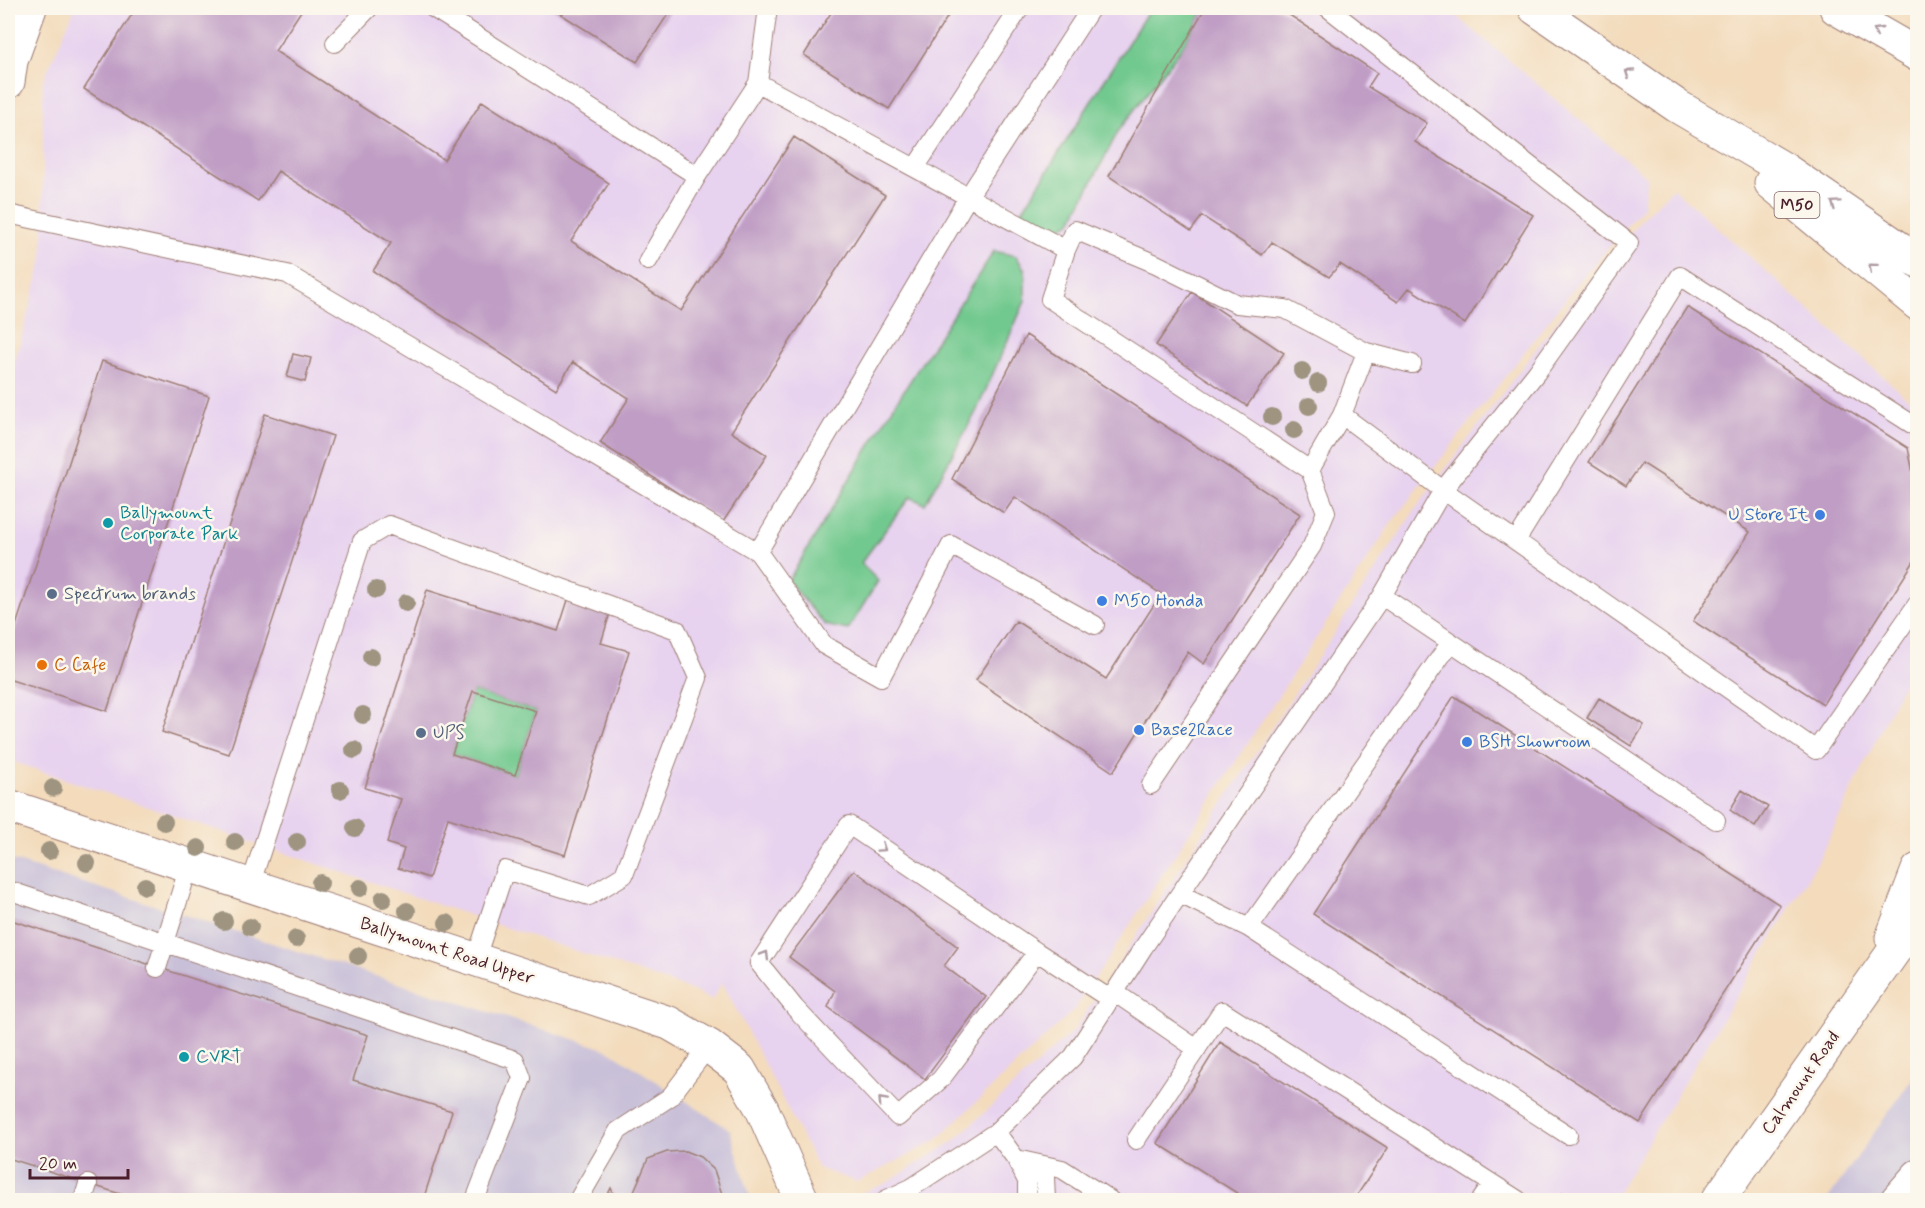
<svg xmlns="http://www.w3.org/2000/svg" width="1925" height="1208" font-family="Mynerve,sans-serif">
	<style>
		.built { fill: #e7d2ef }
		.industrial { fill: #c8bfd8 }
		.green { fill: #72c98f; stroke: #5e745d; stroke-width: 1.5 }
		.building { fill: #c09dc5; fill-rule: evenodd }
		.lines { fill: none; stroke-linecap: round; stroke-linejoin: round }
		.lane-casing { stroke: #9e7d74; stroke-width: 20 }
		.street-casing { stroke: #9e7d74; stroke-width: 35 }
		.secondary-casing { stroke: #9e7d74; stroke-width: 35 }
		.highway-casing { stroke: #9e7d74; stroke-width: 35 }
		.lane { stroke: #fff; stroke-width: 18 }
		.street { stroke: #fff; stroke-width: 33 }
		.secondary { stroke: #fff; stroke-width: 33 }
		.highway { stroke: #fff; stroke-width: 33 }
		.tree { fill: #9e9480 }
		.oneway { stroke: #ae9aa0 }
		.shop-dot { fill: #3f7fe0; stroke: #fbf7ec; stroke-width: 2 }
		.culture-dot { fill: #0f9aa8; stroke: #fbf7ec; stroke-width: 2 }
		.service-dot { fill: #5c6f8a; stroke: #fbf7ec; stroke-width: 2 }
		.food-dot { fill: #e8710a; stroke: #fbf7ec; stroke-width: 2 }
		.labels { text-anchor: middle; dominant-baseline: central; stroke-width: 5; stroke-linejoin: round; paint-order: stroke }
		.shield { fill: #fbf7ec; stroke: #7f6065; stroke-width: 1.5 }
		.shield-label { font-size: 16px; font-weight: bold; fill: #4a1f2b }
		.culture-label { font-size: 18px; fill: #0d838f; stroke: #fbf7ec; text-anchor: start }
		.shop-label { font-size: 18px; fill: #366cbe; stroke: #fbf7ec; text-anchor: start }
		.service-label { font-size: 18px; fill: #4e5e75; stroke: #fbf7ec; text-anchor: start }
		.food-label { font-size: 18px; fill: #c56008; stroke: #fbf7ec; text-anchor: start }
		.street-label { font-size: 18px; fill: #4a1f2b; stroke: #fbf7ec }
	</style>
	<rect width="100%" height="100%" fill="#fbf7ec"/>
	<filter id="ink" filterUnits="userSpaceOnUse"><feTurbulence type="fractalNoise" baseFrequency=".0167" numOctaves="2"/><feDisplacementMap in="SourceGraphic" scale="12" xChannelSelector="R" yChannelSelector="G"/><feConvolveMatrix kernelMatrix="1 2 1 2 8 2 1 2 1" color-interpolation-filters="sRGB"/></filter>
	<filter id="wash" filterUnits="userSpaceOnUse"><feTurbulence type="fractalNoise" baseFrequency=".008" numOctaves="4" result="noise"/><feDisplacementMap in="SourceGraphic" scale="24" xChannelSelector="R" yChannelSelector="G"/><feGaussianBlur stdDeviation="1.35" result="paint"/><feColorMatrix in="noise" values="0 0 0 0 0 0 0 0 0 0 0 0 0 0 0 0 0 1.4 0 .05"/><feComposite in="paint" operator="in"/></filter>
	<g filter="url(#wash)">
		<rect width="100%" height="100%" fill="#f3dbbc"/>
		<path class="built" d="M75 8H1447L1647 177 1643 207 1579 282 1391 523 1075 1009 935 1141 857 1182 818 1168 722 982 712 1000 689 989 8 760V387L43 258V81Z
			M1673 188 1917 407V654L1818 861 1613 1200H855L856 1195 885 1184 954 1141 1075 1029 1415 510 1572 301 1643 218Z"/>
		<path class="industrial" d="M8 859 608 1050 730 1130 751 1200H8Z
			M1917 1072V1200H1827Z"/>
		<path class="green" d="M1150 8H1205L1184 45 1119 130 1071 222 1040 237 1017 219Z
			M994 251 1016 256 1025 270V301L976 412 925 504 910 497 861 563 878 581 848 630 825 625 788 581 892 409Z
			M473 691 536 711 515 775 452 754Z"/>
		<g id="blocks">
			<path class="building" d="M136 8H303L275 51 444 160 482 101 609 183 571 241 681 311 794 137 885 195 731 432 767 455 723 522 600 443 629 398 573 362 556 389 373 271 391 243 278 171 258 201 84 89Z
				M551 8H672L637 62Z
				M834 8H953L889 109 804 55Z
				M1205 8H1279L1377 73 1368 87 1427 123 1415 142 1533 215 1465 324 1409 288 1398 302 1340 264 1329 277 1272 242 1262 255 1202 216 1191 231 1109 176Z
				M1192 292 1284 353 1247 406 1156 345Z
				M1687 307 1908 448 1918 497V555L1823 704 1693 621 1750 532 1642 463 1626 486 1589 462Z
				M1026 335 1300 514 1204 664 1188 652 1113 772 976 680 1016 621 1106 679 1161 594 1015 497 1004 513 952 479Z
				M293 354 311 358 305 382 287 377Z
				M102 361 209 396 107 711 8 679V650Z
				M265 414 333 436 229 754 162 732Z
				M427 590 558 631 569 597 611 610 601 643 629 651 565 855 448 818 429 878 398 868 404 849 387 843 401 799 365 788ZM473 691 536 711 515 775 452 754Z
				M1454 696 1780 905 1640 1123 1313 914Z
				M1599 698 1644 725 1631 746 1587 718Z
				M1742 790 1768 807 1755 827 1730 810Z
				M854 870 958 947 944 966 986 997 925 1079 828 1007 835 991 789 957Z
				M8 919 368 1035 353 1080 452 1111 423 1200H139L8 1158Z
				M1220 1042 1388 1148 1354 1200H1248L1157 1143Z
				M685 1151 700 1157 714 1170 724 1200H635L634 1191 648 1159 667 1152Z
				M611 1188 616 1200H605Z
				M1563 1193 1575 1200H1558Z"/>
		</g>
	</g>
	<g filter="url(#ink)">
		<use href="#blocks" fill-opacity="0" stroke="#9e7d74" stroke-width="1.5"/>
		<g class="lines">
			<g class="lane-casing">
				<path id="lane" d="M433 8 697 176 758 83
					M768 8 758 83 1066 250
					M335 43 369 8
					M915 168 1020 8
					M8 214 287 274 758 552 968 197 1091 8
					M648 261 697 176
					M1342 415 1443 490 1816 750 1918 603
					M1310 470 1342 415 1366 352
					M1516 541 1680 276 1918 428
					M758 552 824 645 881 677 951 545 1095 625
					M1382 596 1716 820
					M1151 785 1312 546 1326 512 1310 470 1050 299 1066 250 1075 230 1156 264 1237 304 1285 309 1366 352 1412 364
					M250 886 362 541 389 525 677 630 698 678 624 875 589 896 505 870 475 961
					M8 890 515 1060 522 1078 475 1200
					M1180 894 1249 928 1568 1135
					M1249 928 1451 642
					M1037 952 849 825 759 963 795 1008 898 1117 941 1079 1037 952 1110 999
					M157 968 189 866
					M1114 992 1197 1049
					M996 1132 1016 1159 1062 1169 1110 1200
					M1136 1140 1222 1011 1518 1200
					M1016 1159 1027 1181V1200
					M1025 1165 1045 1177 1046 1200
					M83 1200 88 1184
					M578 1200 618 1131 670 1097 709 1046
					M885 1200 911 1188 996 1132 1073 1057 1143 948 1382 596 1443 490 1537 372 1629 243 1328 8
					M1481 1200 1492 1184"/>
			</g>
			<g class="street-casing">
				<path id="street" d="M1897 1200 1918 1176"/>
			</g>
			<g class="secondary-casing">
				<path id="secondary" d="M8 82 11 61 30 8
					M8 806 669 1023 709 1046 739 1069 762 1109 802 1200
					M1892 938 1918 870
					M1718 1200 1918 917"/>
			</g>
			<g class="highway-casing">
				<path id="highway" d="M1535 8 1677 106 1784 169 1918 261
					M1836 8 1918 55
					M1771 183 1918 304"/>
			</g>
			<use href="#lane" class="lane"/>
			<use href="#street" class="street"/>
			<use href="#secondary" class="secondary"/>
			<use href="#highway" class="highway"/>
		</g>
		<g class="tree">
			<circle cx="1302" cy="371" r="9"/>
			<circle cx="1318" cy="383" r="9"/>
			<circle cx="1309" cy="406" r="9"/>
			<circle cx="1272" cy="417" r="9"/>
			<circle cx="1294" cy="430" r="9"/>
			<circle cx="376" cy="590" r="9"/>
			<circle cx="406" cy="603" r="9"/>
			<circle cx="371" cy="657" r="9"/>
			<circle cx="363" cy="715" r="9"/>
			<circle cx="354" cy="750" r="9"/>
			<circle cx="53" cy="788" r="9"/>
			<circle cx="340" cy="790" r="9"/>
			<circle cx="164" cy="822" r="9"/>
			<circle cx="355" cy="828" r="9"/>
			<circle cx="235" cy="842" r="9"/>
			<circle cx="297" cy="842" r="9"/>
			<circle cx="198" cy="848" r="9"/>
			<circle cx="49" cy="851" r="9"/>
			<circle cx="87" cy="863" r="9"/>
			<circle cx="320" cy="883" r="9"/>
			<circle cx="145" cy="886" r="9"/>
			<circle cx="360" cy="888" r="9"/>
			<circle cx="383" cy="899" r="9"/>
			<circle cx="407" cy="911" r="9"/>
			<circle cx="224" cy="921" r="9"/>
			<circle cx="447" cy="923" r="9"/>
			<circle cx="250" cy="927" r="9"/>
			<circle cx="296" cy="939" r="9"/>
			<circle cx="358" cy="956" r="9"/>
		</g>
		<defs><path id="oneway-chevron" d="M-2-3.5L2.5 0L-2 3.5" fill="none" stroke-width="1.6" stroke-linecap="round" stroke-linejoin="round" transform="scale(1.5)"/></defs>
		<g class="oneway">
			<use href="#oneway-chevron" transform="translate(1877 31) rotate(-150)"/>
			<use href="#oneway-chevron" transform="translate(1629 73) rotate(-145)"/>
			<use href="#oneway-chevron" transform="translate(1835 204) rotate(-145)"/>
			<use href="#oneway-chevron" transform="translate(1872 267) rotate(-140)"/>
			<use href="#oneway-chevron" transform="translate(882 848) rotate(34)"/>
			<use href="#oneway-chevron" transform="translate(765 955) rotate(-59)"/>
			<use href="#oneway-chevron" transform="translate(882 1101) rotate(-133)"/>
		</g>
	</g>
	<g class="shop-dot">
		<circle cx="1820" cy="515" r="6"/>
		<circle cx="1102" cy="601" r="6"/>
		<circle cx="1139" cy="730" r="6"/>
		<circle cx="1467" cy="742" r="6"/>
	</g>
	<g class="culture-dot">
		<circle cx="108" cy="523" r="6"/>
		<circle cx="184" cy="1057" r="6"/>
	</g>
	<g class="service-dot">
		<circle cx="52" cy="594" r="6"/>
		<circle cx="421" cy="733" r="6"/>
	</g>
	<circle class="food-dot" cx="42" cy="665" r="6"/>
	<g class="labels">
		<rect class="shield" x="1774.5" y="192" width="45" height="26" rx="4.5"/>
		<g class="shield-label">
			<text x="1797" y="205">M50</text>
		</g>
		<g class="culture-label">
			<text x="120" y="513">Ballymount<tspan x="120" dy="21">Corporate Park</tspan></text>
			<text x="196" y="1057">CVRT</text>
		</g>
		<g class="shop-label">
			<text x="1808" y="515" text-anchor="end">U Store It</text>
			<text x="1114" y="601">M50 Honda</text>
			<text x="1151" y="730">Base2Race</text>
			<text x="1479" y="742">BSH Showroom</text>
		</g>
		<g class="service-label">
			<text x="64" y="594">Spectrum brands</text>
			<text x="433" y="733">UPS</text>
		</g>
		<g class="food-label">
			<text x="54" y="665">C Cafe</text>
		</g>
		<g class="street-label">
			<text transform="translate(447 951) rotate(18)">Ballymount Road Upper</text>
			<text transform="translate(1801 1083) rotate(-55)">Calmount Road</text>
		</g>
	</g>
	<rect width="1925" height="1208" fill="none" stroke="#fbf7ec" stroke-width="30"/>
	<path d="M30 1169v9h98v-9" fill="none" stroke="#4a1f2b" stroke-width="3"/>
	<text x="39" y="1169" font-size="18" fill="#4a1f2b" stroke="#fbf7ec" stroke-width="4.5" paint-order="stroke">20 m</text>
</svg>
